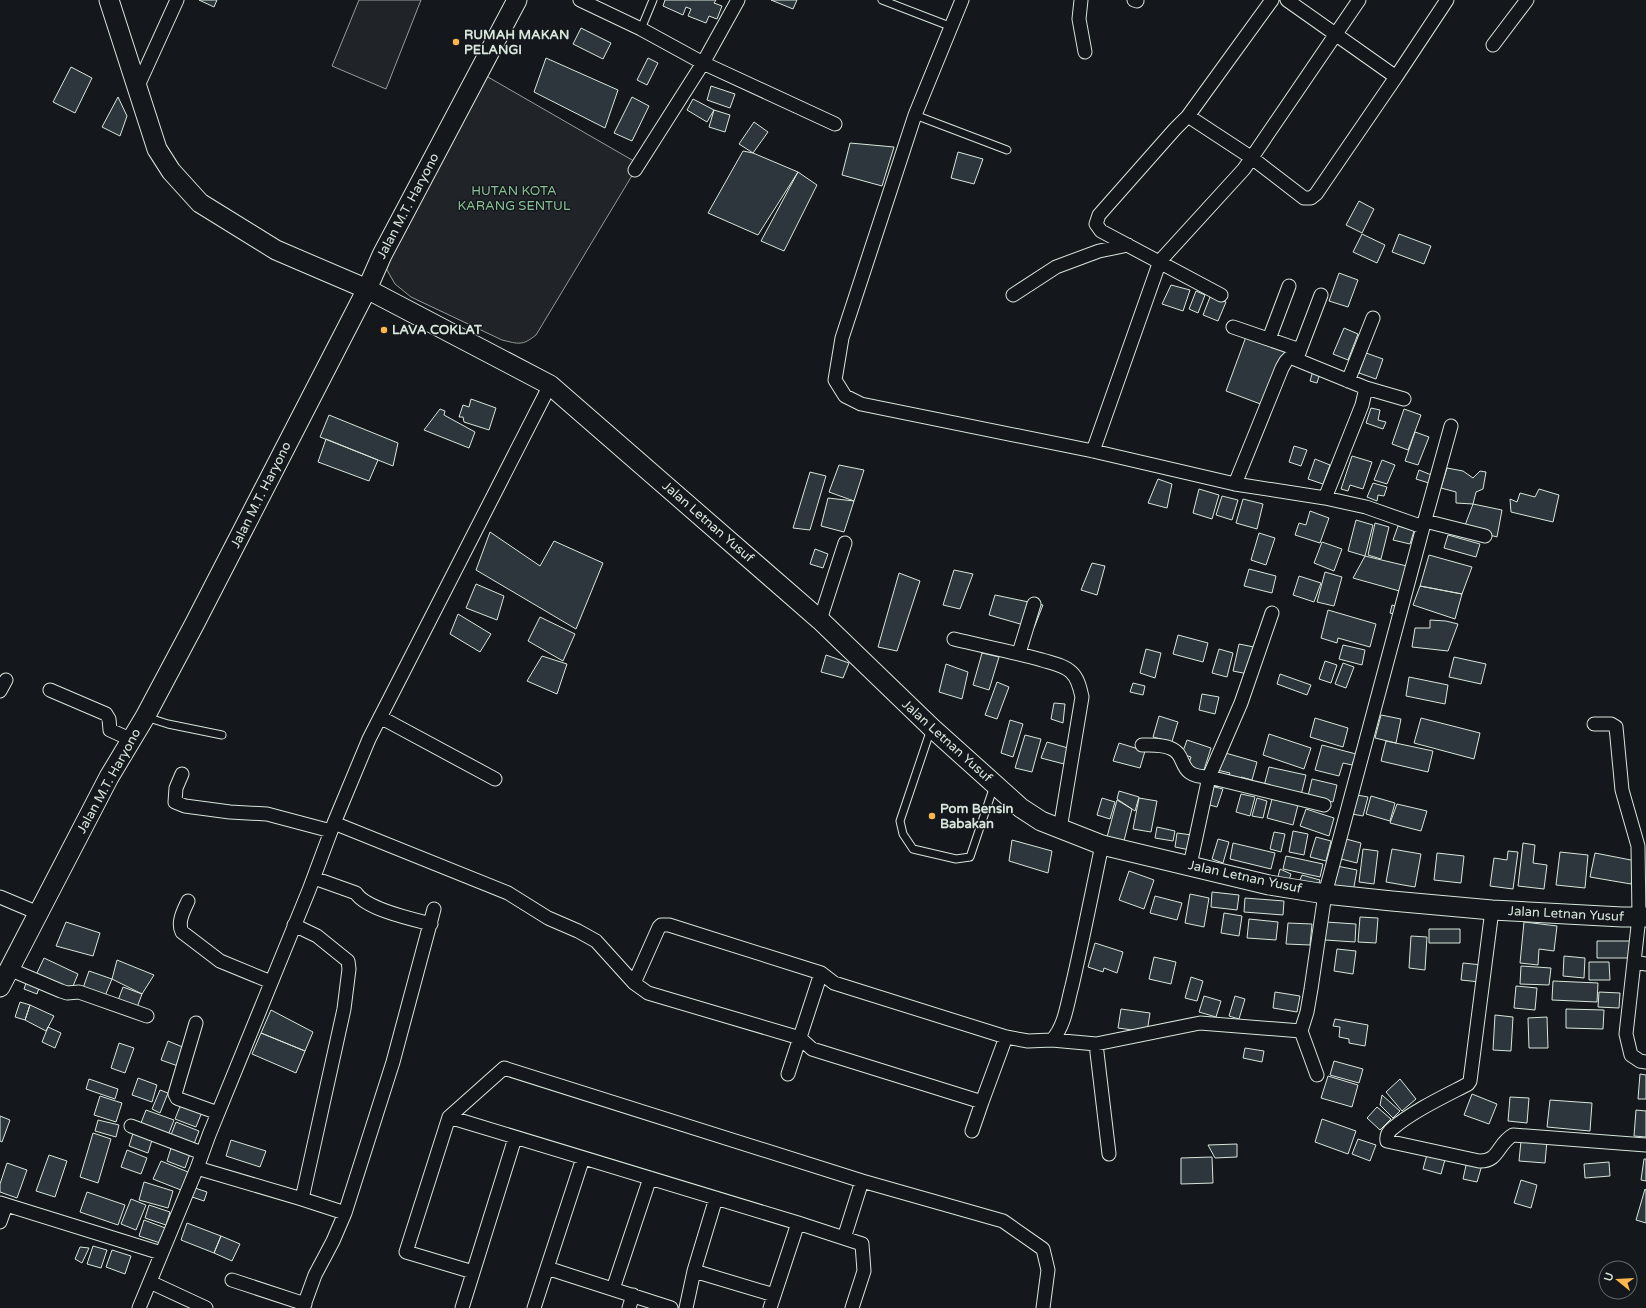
<svg xmlns="http://www.w3.org/2000/svg" width="1646" height="1308" font-family="'Varela Round',sans-serif">
	<style>
		.green { fill: #202428; stroke: #939e99 }
		.building { fill: #2c363c; stroke: #d8e6dc }
		.lines { fill: none; stroke-linecap: round; stroke-linejoin: round }
		.lane-casing { stroke: #d8e6dc; stroke-width: 9 }
		.street-casing { stroke: #d8e6dc; stroke-width: 15 }
		.secondary-casing { stroke: #d8e6dc; stroke-width: 21 }
		.lane { stroke: #14181c; stroke-width: 7 }
		.street { stroke: #14181c; stroke-width: 13 }
		.secondary { stroke: #14181c; stroke-width: 19 }
		.poi-dot { fill: #ffb74d; stroke: #14181c; stroke-width: 1.5 }
		.labels { text-anchor: middle; dominant-baseline: central; stroke-width: 3; stroke-linejoin: round; paint-order: stroke }
		.poi-label { font-size: 13px; font-weight: bold; fill: #d8e6dc; stroke: #14181c; text-anchor: start }
		.park-label { font-size: 13px; fill: #8ac095; stroke: #14181c }
		.street-label { font-size: 13px; fill: #d8e6dc; stroke: #14181c }
	</style>
	<rect width="100%" height="100%" fill="#14181c"/>
	<path class="green" d="M359 0H421L386 89 332 66Z
		M481 73 639 164 536 335C522 346 519 344 502 340L411 297 395 284 387 270 383 256Z"/>
	<path class="building" d="M199 0H217L214 7Z
		M665 0H716L714 3 722 6 717 19 709 16 706 23 688 16 691 9 686 7 683 15 663 6Z
		M771 0H797L793 9Z
		M581 28 611 43 603 59 573 44Z
		M546 58 618 90 605 128 534 92Z
		M648 58 658 63 647 85 637 80Z
		M71 67 92 78 75 113 53 102Z
		M711 86 735 94 730 108 707 100Z
		M118 97 127 116 120 136 102 127Z
		M632 97 649 106 632 141 614 133Z
		M693 99 714 110 707 122 687 110Z
		M714 110 730 115 725 132 709 127Z
		M754 122 768 132 753 153 739 144Z
		M850 143 894 147 882 186 842 175Z
		M743 151 753 153 798 172 758 235 708 213Z
		M958 152 983 159 974 184 951 178Z
		M798 172 817 185 784 251 761 241Z
		M1359 201 1374 209 1362 233 1346 225Z
		M1362 234 1385 245 1377 263 1353 252Z
		M1399 234 1431 246 1424 264 1392 252Z
		M1339 273 1358 280 1348 307 1329 301Z
		M1171 285 1190 290 1183 311 1162 304Z
		M1196 291 1205 295 1198 313 1189 309Z
		M1210 297 1226 302 1218 321 1203 315Z
		M1344 328 1358 334 1348 360 1333 354Z
		M1247 334 1287 350 1263 405 1226 391Z
		M1366 353 1383 359 1376 379 1359 373Z
		M1313 371 1320 373 1317 383 1310 381Z
		M471 399 496 408 489 430 464 422 463 417H459L463 405 469 407Z
		M1371 408 1380 410 1378 420 1386 422 1383 429 1366 423Z
		M440 409 445 411 444 415 475 432 469 448 424 430Z
		M1404 409 1421 415 1408 450 1392 444Z
		M329 415 398 443 393 466 320 437Z
		M1415 432 1429 437 1418 465 1405 461Z
		M326 439 378 460 369 481 318 462Z
		M1294 446 1307 450 1301 466 1289 462Z
		M1352 456 1372 462 1363 489 1350 485 1348 491 1341 489Z
		M1315 459 1330 465 1323 484 1308 479Z
		M1382 460 1395 465 1387 484 1374 480Z
		M839 465 864 470 854 501 829 492Z
		M1447 468 1463 471 1473 478 1480 471 1486 472 1483 489 1476 492 1473 504 1456 503V492L1441 488Z
		M1419 470 1434 476 1432 484 1416 479Z
		M810 472 826 476 810 530 793 528Z
		M1158 479 1172 484 1167 508 1148 503Z
		M1373 483 1387 487 1384 496 1378 495 1377 501 1367 497Z
		M1199 489 1219 495 1212 519 1193 513Z
		M1539 489 1559 495 1553 522 1511 512 1510 499 1517 502 1520 493 1535 497Z
		M1222 496 1238 500 1232 520 1216 515Z
		M828 498 854 501 844 532 821 526Z
		M1243 499 1263 504 1257 529 1236 523Z
		M1473 504 1502 510 1497 537 1464 528Z
		M1310 511 1329 518 1320 543 1295 535 1299 523 1306 525Z
		M1356 520 1373 525 1365 556 1348 551Z
		M1375 523 1389 527 1381 559 1368 555Z
		M1398 526 1414 531 1410 544 1393 540Z
		M490 532 540 566 554 541 603 563 576 629 476 570Z
		M1259 533 1275 538 1266 565 1251 560Z
		M1448 535 1480 544 1476 557 1444 548Z
		M1322 542 1342 549 1334 571 1314 563Z
		M815 549 828 554 823 568 810 564Z
		M1429 555 1472 567 1462 594 1420 586Z
		M1365 556 1411 567 1403 592 1353 578Z
		M1092 563 1105 566 1097 595 1081 590Z
		M1249 569 1276 576 1272 593 1244 586Z
		M954 570 973 574 960 609 943 605Z
		M1325 572 1342 577 1334 606 1317 602Z
		M899 573 920 581 897 651 878 647Z
		M1299 576 1321 583 1314 602 1293 595Z
		M476 584 504 596 497 620 466 608Z
		M1420 586 1462 594 1455 619 1413 605Z
		M995 595 1043 605 1034 628 989 615Z
		M1392 605 1399 607 1397 615 1390 613Z
		M1328 610 1376 624 1370 647 1338 638 1337 643 1321 638Z
		M458 614 491 634 480 652 450 634Z
		M540 617 575 634 563 661 528 641Z
		M1430 620 1446 621 1458 624 1448 651 1412 647 1415 628H1430Z
		M1178 635 1208 643 1203 662 1173 654Z
		M1239 644 1254 647 1248 674 1233 671Z
		M1343 645 1365 650 1362 665 1339 659Z
		M1146 649 1161 653 1155 678 1140 673Z
		M1219 649 1233 653 1227 677 1212 673Z
		M982 653 999 657 989 690 973 685Z
		M826 655 849 663 843 678 821 672Z
		M542 656 567 664 557 694 527 681Z
		M1454 657 1486 664 1481 684 1449 677Z
		M1325 661 1337 665 1331 683 1319 679Z
		M1343 663 1354 667 1346 688 1335 684Z
		M946 664 968 672 962 699 939 692Z
		M1280 674 1311 685 1307 695 1277 684Z
		M1409 677 1448 685 1445 704 1406 696Z
		M997 682 1009 687 997 719 985 715Z
		M1133 683 1145 686 1143 695 1130 692Z
		M1202 694 1219 697 1215 714 1199 710Z
		M1054 703 1065 704 1063 723 1051 719Z
		M1381 715 1401 719 1396 743 1375 738Z
		M1159 716 1178 722 1170 748 1161 739 1153 737Z
		M1315 718 1348 728 1343 747 1310 737Z
		M1421 718 1480 733 1474 759 1414 743Z
		M1010 720 1023 724 1013 757 1001 753Z
		M1269 734 1311 748 1304 769 1263 755Z
		M1025 735 1041 739 1032 772 1015 768Z
		M1187 740 1211 748 1203 773 1187 768 1191 757 1182 754Z
		M1386 741 1433 751 1428 772 1381 761Z
		M1047 742 1068 748 1064 764 1041 758Z
		M1119 743 1145 751 1140 768 1113 761Z
		M1322 745 1356 754 1352 765 1343 763 1339 776 1315 770Z
		M1222 752 1257 762 1252 780 1241 777 1240 781 1228 778 1230 773 1217 770Z
		M1269 767 1306 775 1301 795 1264 786Z
		M1312 779 1337 785 1333 802 1308 796Z
		M1211 786 1223 789 1217 807 1206 804Z
		M1119 791 1139 797 1135 811 1117 799Z
		M1241 794 1255 797 1250 816 1236 812Z
		M1357 795 1368 797 1363 816 1352 814Z
		M1371 796 1395 803 1390 821 1366 814Z
		M1102 798 1115 802 1110 819 1097 815Z
		M1139 798 1157 801 1151 832 1133 829Z
		M1257 798 1267 801 1263 818 1252 816Z
		M1272 799 1298 805 1293 825 1267 818Z
		M1117 800 1132 809 1124 841 1107 837Z
		M1397 804 1427 811 1421 831 1390 823Z
		M1306 809 1334 818 1329 836 1300 826Z
		M1157 827 1175 831 1173 841 1155 838Z
		M1293 831 1308 834 1304 855 1289 852Z
		M1274 832 1285 834 1281 852 1270 849Z
		M1177 833 1192 835 1190 850 1175 847Z
		M1316 837 1331 841 1326 861 1310 857Z
		M1218 839 1229 842 1223 863 1212 859Z
		M1346 839 1361 843 1357 863 1341 859Z
		M1012 840 1052 851 1048 873 1009 861Z
		M1233 843 1275 853 1271 869 1230 859Z
		M1523 843 1535 845 1533 863 1547 865 1544 889 1518 886Z
		M1363 849 1378 851 1374 884 1359 882Z
		M1392 849 1421 854 1415 887 1386 882Z
		M1508 851 1518 852 1513 889 1490 886 1494 858 1507 860Z
		M1560 852 1588 855 1585 888 1556 885Z
		M1437 853 1464 856 1461 883 1434 880Z
		M1595 853 1636 861 1631 884 1590 877Z
		M1286 856 1323 864 1320 877 1283 869Z
		M1337 866 1357 870 1353 892 1333 889Z
		M1280 869 1291 874 1288 883 1277 880Z
		M1129 871 1154 880 1144 909 1119 900Z
		M1302 875 1320 880 1317 888 1299 882Z
		M1212 892 1239 895 1237 910 1211 907Z
		M1190 894 1209 898 1204 927 1185 923Z
		M1155 896 1182 903 1177 920 1150 913Z
		M1245 898 1284 901 1283 915 1244 912Z
		M1224 913 1242 916 1239 936 1221 933Z
		M1360 917 1378 918 1376 943 1358 942Z
		M1249 919 1278 922 1276 940 1247 938Z
		M66 922 100 933 93 956 56 946Z
		M1326 922 1356 924 1355 942 1325 940Z
		M1524 922 1557 926 1554 951 1539 949 1538 965 1520 963Z
		M1288 923 1312 924 1310 945 1286 944Z
		M1429 929H1460V943H1429Z
		M1411 936 1427 937 1425 970 1409 968Z
		M1597 941H1631V958H1597Z
		M1095 943 1123 952 1117 973 1104 968 1103 972 1088 967Z
		M1337 949 1356 951 1353 974 1334 971Z
		M1564 956 1585 958 1584 978 1563 976Z
		M1154 957 1176 962 1171 984 1149 979Z
		M44 958 78 974 71 991 36 975Z
		M117 960 154 975 142 994 112 979Z
		M1589 962H1609L1610 980H1589Z
		M1463 963 1482 965 1480 982 1461 980Z
		M1521 966 1551 968 1549 985 1520 984Z
		M89 971 112 979 105 996 83 988Z
		M1191 977 1203 981 1197 1001 1185 998Z
		M27 980 40 985 37 994 24 989Z
		M1553 981 1598 983 1597 1002 1552 1000Z
		M1516 986 1537 988 1535 1010 1514 1008Z
		M123 987 142 994 136 1010 117 1003Z
		M1275 992 1300 996 1297 1012 1273 1008Z
		M1599 992 1620 993 1619 1008 1598 1007Z
		M1204 996 1221 1001 1216 1017 1199 1012Z
		M1235 996 1245 999 1239 1019 1229 1016Z
		M20 1002 30 1005 25 1020 15 1017Z
		M30 1005 54 1016 46 1031 25 1020Z
		M1121 1009 1150 1013 1147 1032 1118 1028Z
		M1566 1009 1604 1010 1603 1029 1566 1028Z
		M271 1010 313 1032 305 1051 261 1033Z
		M1495 1015 1513 1017 1511 1051 1493 1050Z
		M1547 1017 1548 1048H1529L1528 1018Z
		M1335 1019 1368 1025 1365 1046 1349 1043V1039L1339 1037 1340 1027 1333 1026Z
		M48 1027 61 1033 55 1048 42 1042Z
		M261 1033 305 1051 296 1073 252 1054Z
		M168 1041 185 1048 178 1066 161 1060Z
		M119 1043 134 1048 125 1073 111 1068Z
		M1245 1048 1264 1051 1262 1062 1243 1058Z
		M1334 1061 1363 1069 1359 1083 1330 1075Z
		M1640 1074 1646 1075V1099H1638Z
		M1328 1076 1358 1085 1352 1107 1321 1098Z
		M138 1078 157 1085 152 1102 132 1095Z
		M89 1079 118 1089 115 1099 86 1089Z
		M1400 1079 1416 1099 1402 1111 1386 1092Z
		M160 1090 168 1093 160 1113 152 1109Z
		M1472 1094 1497 1104 1489 1124 1464 1115Z
		M1382 1095 1400 1111 1393 1118 1380 1105Z
		M100 1096 122 1103 116 1122 94 1115Z
		M1510 1097 1529 1098 1527 1123 1508 1121Z
		M1550 1100 1592 1103 1590 1131 1547 1127Z
		M181 1104 202 1112 196 1127 175 1119Z
		M1377 1107 1391 1119 1380 1130 1367 1118Z
		M146 1110 174 1120 167 1138 139 1128Z
		M1636 1110 1646 1111V1137L1634 1136Z
		M0 1116 10 1120 2 1142 0 1141Z
		M1322 1119 1356 1131 1348 1154 1315 1142Z
		M98 1120 119 1125 116 1137 95 1131Z
		M176 1122 199 1131 192 1149 169 1140Z
		M134 1130 153 1137 148 1153 129 1146Z
		M93 1133 111 1139 98 1183 80 1177Z
		M1358 1139 1376 1145 1370 1161 1352 1154Z
		M231 1140 266 1151 260 1167 226 1156Z
		M1521 1141H1547L1545 1163 1519 1161Z
		M1237 1144V1157L1215 1158 1208 1145Z
		M172 1145 191 1151 185 1168 167 1161Z
		M127 1150 147 1158 141 1174 121 1167Z
		M1428 1151 1446 1156 1441 1174 1423 1169Z
		M49 1155 67 1161 55 1197 36 1191Z
		M1212 1157 1213 1183 1181 1184V1158Z
		M1644 1159H1646V1181L1641 1180Z
		M161 1161 188 1172 181 1190 153 1179Z
		M1467 1161 1482 1165 1477 1182 1463 1179Z
		M1609 1162 1610 1176 1585 1178 1584 1164Z
		M7 1163 27 1170 17 1198 0 1192V1184Z
		M1521 1180 1537 1185 1531 1208 1514 1203Z
		M144 1182 173 1191 168 1208 139 1200Z
		M195 1188 207 1192 204 1201 192 1197Z
		M1645 1189 1646 1190V1223L1636 1220Z
		M87 1192 125 1205 118 1225 80 1212Z
		M131 1199 146 1205 136 1230 121 1224Z
		M149 1205 170 1212 166 1225 145 1218Z
		M144 1220 168 1229 163 1244 139 1236Z
		M187 1223 221 1236 214 1253 181 1240Z
		M221 1236 240 1244 232 1261 214 1253Z
		M93 1246 107 1250 101 1268 87 1264Z
		M80 1247 89 1248 82 1263 75 1259Z
		M112 1250 131 1256 125 1274 106 1267Z"/>
	<g class="lines">
		<g class="lane-casing">
			<path id="lane" d="M882 0 952 27
				M641 29 653 0
				M915 115 1007 150
				M146 717 168 724 222 735
				M931 729 900 821 903 834 913 849 956 859 970 857 994 786"/>
		</g>
		<g class="street-casing">
			<path id="street" d="M580 0 641 29 703 63 835 124
				M962 0 915 115 842 338 835 380 845 396 861 404 1093 451 1235 484 1325 498 1366 507 1423 527 1325 894 1311 989 1307 1012 1301 1031
				M1081 0 1079 19 1085 52
				M1134 0 1137 1
				M1272 0 1188 116 1252 158 1304 198H1311L1316 194 1396 77 1287 0
				M1493 45 1527 0
				M1396 77 1447 0
				M137 88 177 0
				M1188 116 1175 129 1099 215 1096 224 1101 231 1221 295
				M635 170 703 63 738 0
				M1013 295 1056 267 1099 251 1128 245
				M1233 327 1300 350
				M1269 339 1289 286
				M1297 358 1321 295
				M1348 381 1373 318
				M1366 388 1404 399
				M1093 451 1160 261 1244 169 1359 0
				M1235 484 1282 368 1286 361 1290 357 1366 388 1362 405 1325 498
				M1425 521 1485 536
				M1423 527 1451 426
				M820 620 845 543
				M954 639C983 646 1013 652 1042 660 1051 663 1064 665 1071 672 1078 678 1080 688 1082 697L1060 829
				M1019 653 1034 604
				M50 690 106 714 109 719 110 730 132 740
				M0 691 6 680
				M380 717 495 779
				M1594 724H1611L1616 727 1622 790 1638 846 1639 917 1626 1034 1631 1055 1640 1061 1646 1062
				M1142 745C1151 745 1161 744 1170 748 1189 755 1175 777 1209 777L1324 805
				M182 774 176 788 175 802 185 806 230 812 267 814 331 831
				M334 823 508 893 548 918 578 931 596 941 634 983 648 993 800 1038 812 1049 982 1102 1006 1037
				M1190 865 1209 777 1241 703 1272 613
				M314 878 356 893C366 909 411 919 431 924
				M0 897 38 913
				M188 901C184 910 177 922 182 932L220 961 271 982
				M1492 910 1470 1081 1468 1084C1445 1096 1413 1111 1393 1128 1389 1131 1386 1135 1387 1141L1479 1161C1499 1162 1497 1144 1513 1135L1646 1145
				M294 925 317 936 348 961 349 969 344 1009 302 1199 345 1213
				M1634 962 1646 964
				M9 969 61 991 67 993 79 992 147 1016
				M634 983 659 927 661 925H669L821 973 834 983 1006 1037 1028 1041 1052 1040C1065 1026 1067 1004 1072 986 1083 939 1092 892 1102 845
				M196 1023 175 1094 177 1098 179 1099 218 1113
				M1052 1040 1096 1044 1200 1023 1301 1031 1317 1075
				M1096 1044 1109 1154
				M788 1074 821 973
				M449 1117 798 1223 862 1244 864 1271 852 1308
				M131 1126 202 1153
				M972 1131 982 1102
				M197 1168 302 1199
				M0 1203 161 1253
				M0 1222 6 1205
				M844 1238 862 1181
				M547 1268 583 1158
				M694 1271 774 1295
				M473 1272 406 1252 449 1117 504 1068 862 1181 1003 1221 1043 1249 1048 1270 1043 1308
				M232 1280 305 1304
				M150 1282 206 1308
				M613 1289 650 1178
				M139 1308 197 1168 209 1135 309 890 334 823 369 739 550 385
				M303 1308 315 1275 333 1241 345 1213 393 1062 434 909
				M462 1308 515 1138
				M534 1308 547 1268 671 1308
				M629 1308 633 1295
				M686 1308 694 1271 716 1198
				M770 1308 798 1223"/>
		</g>
		<g class="secondary-casing">
			<path id="secondary" d="M109 0 157 149 171 171 200 203 276 250 367 289 550 385 820 620 932 728 1021 808 1041 821 1102 845 1269 885 1325 894 1392 901 1492 910 1622 917H1646
				M0 987 109 777 145 717 195 623 367 289 382 255 517 0"/>
		</g>
		<use href="#lane" class="lane"/>
		<use href="#street" class="street"/>
		<use href="#secondary" class="secondary"/>
	</g>
	<g class="poi-dot">
		<circle cx="456" cy="42" r="4"/>
		<circle cx="384" cy="330" r="4"/>
		<circle cx="932" cy="816" r="4"/>
	</g>
	<g class="labels">
		<g class="poi-label">
			<text x="464" y="35">RUMAH MAKAN<tspan x="464" dy="15">PELANGI</tspan></text>
			<text x="392" y="330">LAVA COKLAT</text>
			<text x="940" y="809">Pom Bensin<tspan x="940" dy="15">Babakan</tspan></text>
		</g>
		<g class="park-label">
			<text x="514" y="191">HUTAN KOTA<tspan x="514" dy="15">KARANG SENTUL</tspan></text>
		</g>
		<g class="street-label">
			<text transform="translate(408 206) rotate(-62)">Jalan M.T. Haryono</text>
			<text transform="translate(261 495) rotate(-63)">Jalan M.T. Haryono</text>
			<text transform="translate(708 522) rotate(41)">Jalan Letnan Yusuf</text>
			<text transform="translate(947 741) rotate(42)">Jalan Letnan Yusuf</text>
			<text transform="translate(109 781) rotate(-61)">Jalan M.T. Haryono</text>
			<text transform="translate(1245 877) rotate(12)">Jalan Letnan Yusuf</text>
			<text transform="translate(1566 914) rotate(3)">Jalan Letnan Yusuf</text>
		</g>
	</g>
	<g transform="translate(1618 1280) rotate(288)"><circle r="19" fill="#14181c" stroke="#626a69"/>
	<path d="M0-3L7 15L0 10L-7 15Z" fill="#ffb74d"/>
	<text y="-6" font-size="11" font-weight="bold" text-anchor="middle" fill="#d8e6dc">U</text>
	</g>
</svg>
